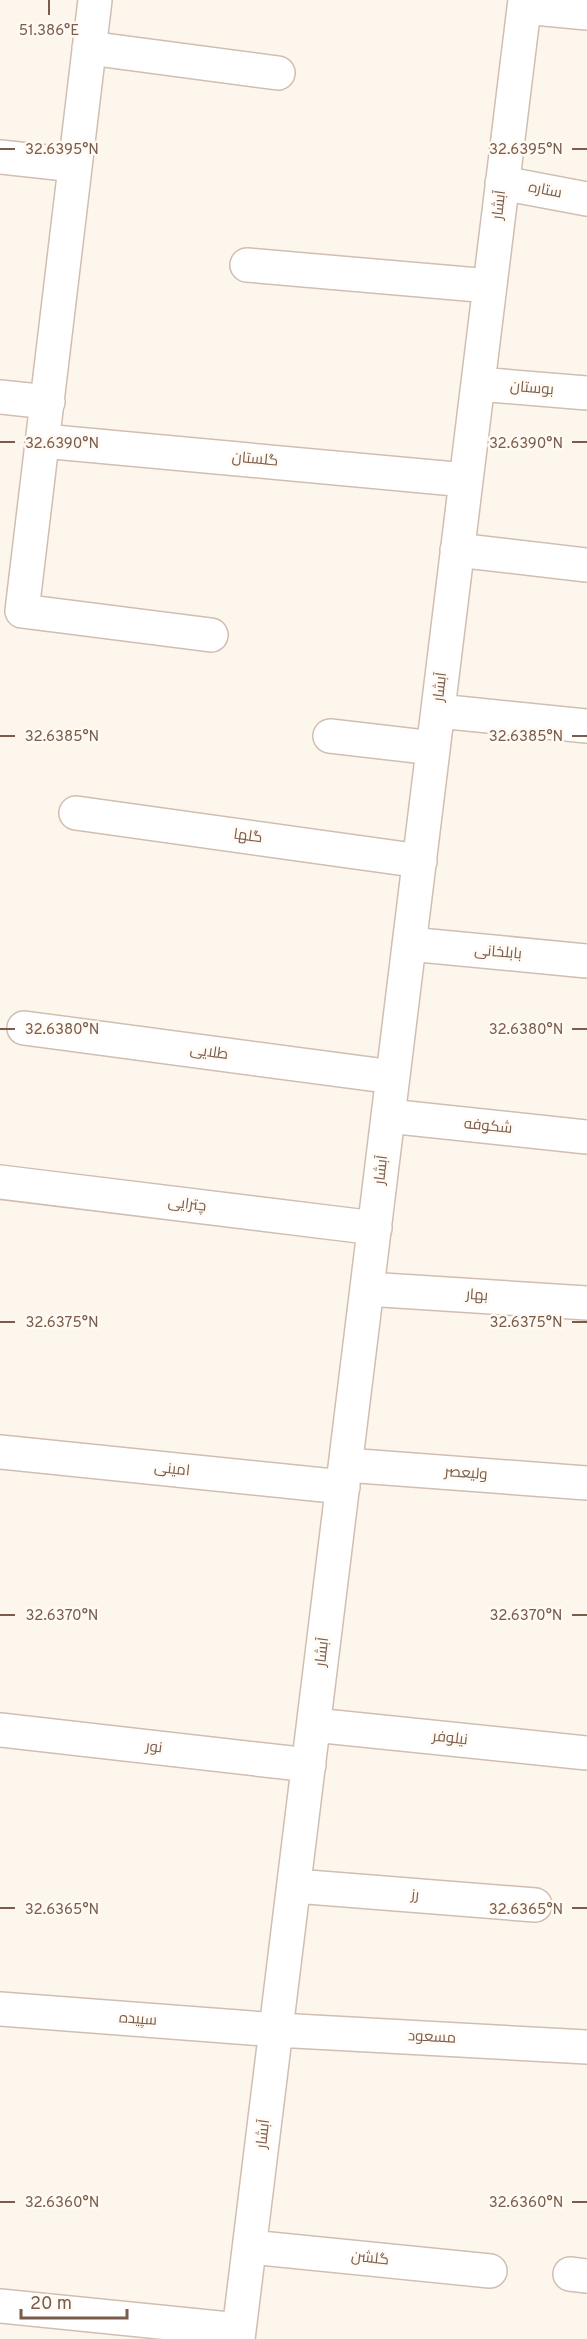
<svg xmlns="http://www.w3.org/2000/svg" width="587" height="2339" font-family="Overpass,Cairo,sans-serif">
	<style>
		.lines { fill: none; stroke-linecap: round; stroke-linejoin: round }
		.minor-casing { stroke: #d1beb0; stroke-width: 36 }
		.minor { stroke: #fff; stroke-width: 33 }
		.ticks { fill: none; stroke: #7a5c4d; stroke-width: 2 }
		.labels { text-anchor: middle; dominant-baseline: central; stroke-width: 5; stroke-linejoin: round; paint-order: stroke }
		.street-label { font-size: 15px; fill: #7a5c4d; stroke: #fffaf3 }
		.ticks-label { font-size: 15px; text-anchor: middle; fill: #7a5c4d; stroke: #fffaf3; stroke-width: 5; stroke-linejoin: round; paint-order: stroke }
	</style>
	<rect width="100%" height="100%" fill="#fdf6ec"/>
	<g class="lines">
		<g class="minor-casing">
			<path id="minor" d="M95 0 22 611 211 635
				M524 7 587 13
				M89 48 278 73
				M0 157 75 165
				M502 183 587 199
				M247 265 490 286
				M478 384 587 393
				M0 397 48 402
				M43 441 466 480
				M457 550 587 565
				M438 711 587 726
				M330 736 433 748
				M76 813 420 861
				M409 944 587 961
				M24 1028 393 1077
				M388 1116 587 1137
				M0 1182 375 1228
				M367 1289 587 1303
				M0 1452 343 1487
				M346 1465 587 1483
				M314 1725 587 1753
				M0 1730 309 1765
				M295 1886 535 1905
				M0 2009 277 2030 587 2047
				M250 2247 490 2271
				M570 2274 587 2276
				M0 2306 239 2330
				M238 2339 525 0"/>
		</g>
		<use href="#minor" class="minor"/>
	</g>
	<path class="ticks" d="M49 0V15M0 149H15M572 149H587M0 442H15M572 442H587M0 736H15M572 736H587M0 1029H15M572 1029H587M0 1322H15M572 1322H587M0 1615H15M572 1615H587M0 1908H15M572 1908H587M0 2202H15M572 2202H587"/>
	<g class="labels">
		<g class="street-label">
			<text transform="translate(545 191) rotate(11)">ستاره</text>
			<text transform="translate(500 205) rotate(-83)">آبشار</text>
			<text transform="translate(532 389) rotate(5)">بوستان</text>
			<text transform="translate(255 460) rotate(5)">گلستان</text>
			<text transform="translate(441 687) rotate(-83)">آبشار</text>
			<text transform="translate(248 837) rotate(8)">گلها</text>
			<text transform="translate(498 953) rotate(5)">بابلخانی</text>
			<text transform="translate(209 1053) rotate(8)">طلایی</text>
			<text transform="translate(488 1127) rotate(6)">شکوفه</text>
			<text transform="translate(382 1170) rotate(-83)">آبشار</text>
			<text transform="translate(187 1205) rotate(7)">چترایی</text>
			<text transform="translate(477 1296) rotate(4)">بهار</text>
			<text transform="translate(172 1470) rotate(6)">امینی</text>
			<text transform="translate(466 1474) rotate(4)">ولیعصر</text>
			<text transform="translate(323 1652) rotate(-83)">آبشار</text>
			<text transform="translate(450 1739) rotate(6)">نیلوفر</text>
			<text transform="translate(154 1748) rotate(7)">نور</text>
			<text transform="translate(415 1896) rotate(5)">رز</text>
			<text transform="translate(138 2020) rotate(4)">سپیده</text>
			<text transform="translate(432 2038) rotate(3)">مسعود</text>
			<text transform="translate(264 2134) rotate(-83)">آبشار</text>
			<text transform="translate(370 2259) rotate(6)">گلشن</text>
		</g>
	</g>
	<g class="ticks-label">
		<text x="49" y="35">51.386°E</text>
		<text x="62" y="154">32.6395°N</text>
		<text x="526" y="154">32.6395°N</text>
		<text x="62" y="448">32.6390°N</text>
		<text x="526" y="448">32.6390°N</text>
		<text x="62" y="741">32.6385°N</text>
		<text x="526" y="741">32.6385°N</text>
		<text x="62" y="1034">32.6380°N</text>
		<text x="526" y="1034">32.6380°N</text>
		<text x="62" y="1327">32.6375°N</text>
		<text x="526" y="1327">32.6375°N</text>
		<text x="62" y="1620">32.6370°N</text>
		<text x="526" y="1620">32.6370°N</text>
		<text x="62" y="1914">32.6365°N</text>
		<text x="526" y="1914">32.6365°N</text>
		<text x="62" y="2207">32.6360°N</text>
		<text x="526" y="2207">32.6360°N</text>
	</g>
	<path d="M21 2309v9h106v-9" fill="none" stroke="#7a5c4d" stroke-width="3"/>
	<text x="30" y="2309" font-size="18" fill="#7a5c4d" stroke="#fffaf3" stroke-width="4.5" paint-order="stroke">20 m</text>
</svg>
